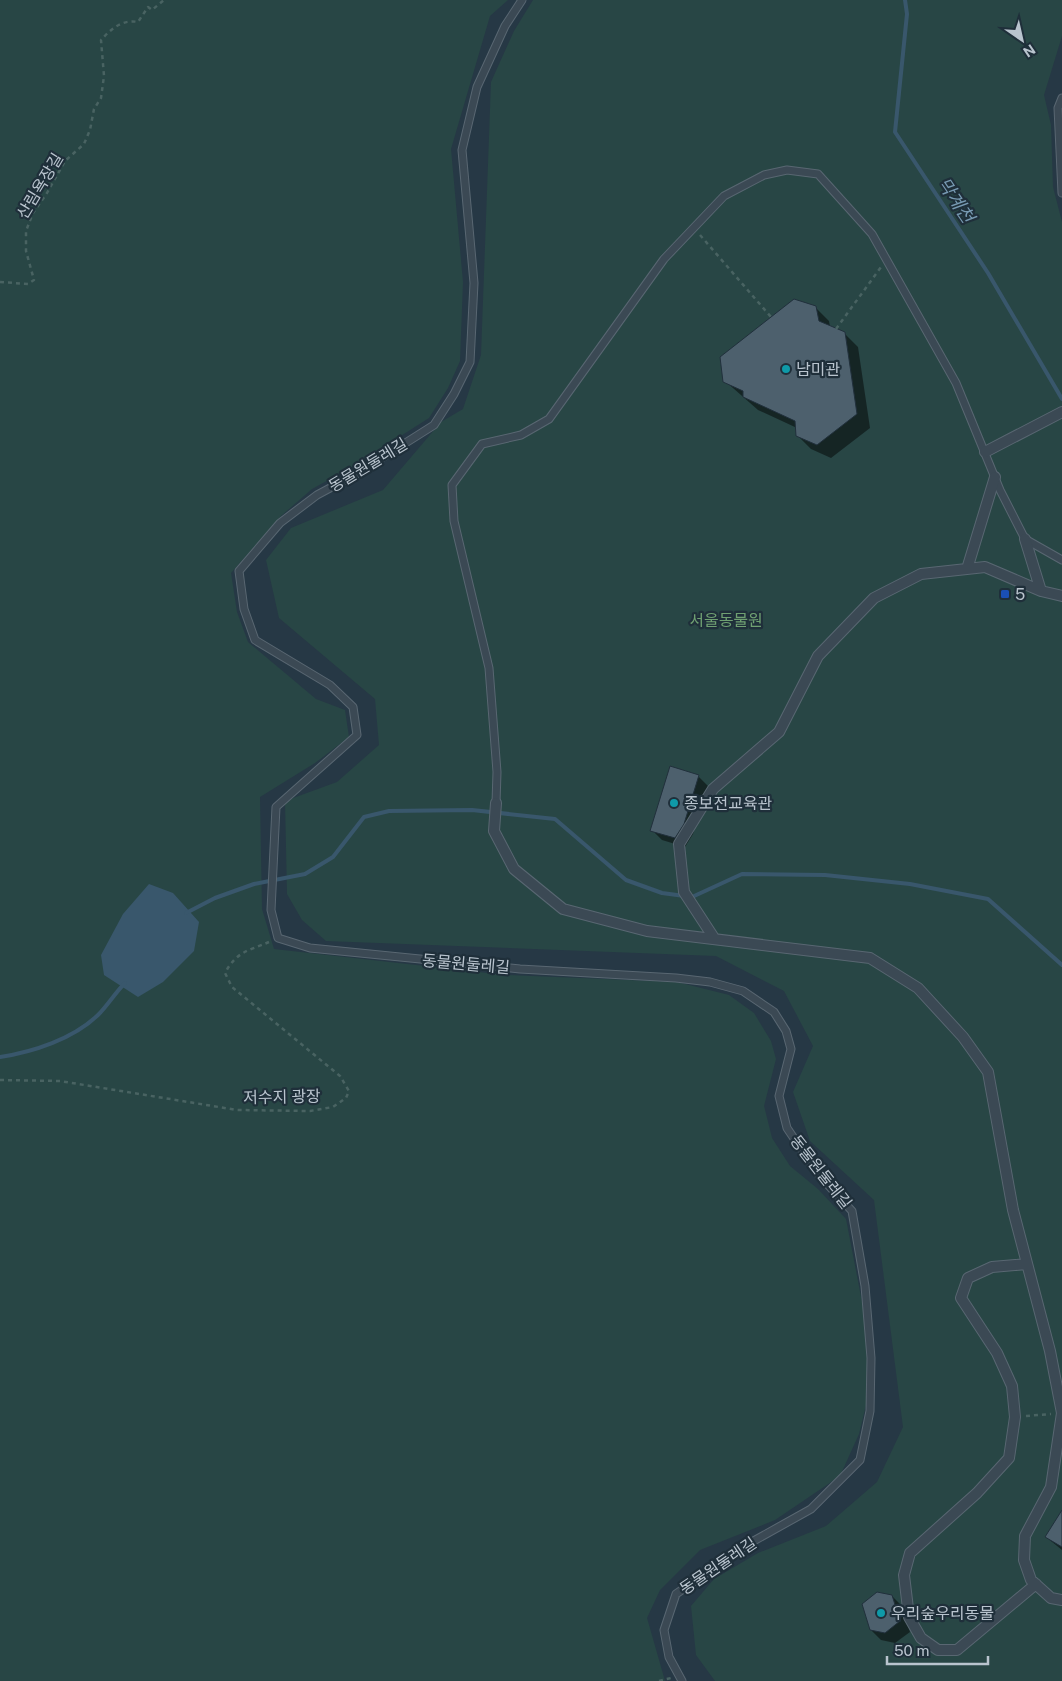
<svg xmlns="http://www.w3.org/2000/svg" width="1062" height="1681" font-family="'Public Sans','Noto Sans KR',sans-serif">
	<style>
		.green { fill: #284645 }
		.water { fill: #39576c }
		.shadow { fill: #0007 }
		.lines { fill: none; stroke-linecap: round; stroke-linejoin: round }
		.stream { stroke: #39576c; stroke-width: 4 }
		.building { fill: #4d606d; stroke: #21303c }
		.service-casing { stroke: #596772; stroke-width: 9 }
		.pedestrian-casing { stroke: #596772; stroke-width: 12 }
		.path { stroke: #496362; stroke-width: 2.5; stroke-dasharray: 4 4; stroke-linecap: butt }
		.service { stroke: #3b4954; stroke-width: 7 }
		.pedestrian { stroke: #3b4954; stroke-width: 10 }
		.culture-dot { fill: #0f9aa8; stroke: #1f2f3a; stroke-width: 2 }
		.transit-dot { fill: #1a4fb4; stroke: #1f2f3a; stroke-width: 2 }
		.labels { text-anchor: middle; dominant-baseline: central; stroke-width: 4.5; stroke-linejoin: round; paint-order: stroke }
		.street-label { font-size: 16px; fill: #b9c4ce; stroke: #1f2f3a }
		.poi-label { font-size: 16px; fill: #b9c4ce; stroke: #1f2f3a; text-anchor: start }
		.park-label { font-size: 16px; fill: #6fa072; stroke: #1f2f3a }
		.water-label { font-size: 18px; font-style: italic; fill: #7799b2; stroke: #1f2f3a }
	</style>
	<rect width="100%" height="100%" fill="#263845"/>
	<path class="green" d="M0 0H508L490 16 451 149 463 282 460 361 448 388 429 418 352 467 312 489 281 516 231 573 237 612 248 642 316 699 345 710 349 737 315 763 260 797 262 909 274 949 505 975 677 982 729 995 754 1013 771 1041 776 1059 764 1106 772 1138 790 1166 818 1189 846 1219 863 1307 870 1389 859 1434 840 1476 775 1520 700 1550 660 1590 647 1618 665 1681H0Z
		M533 0H1062V36L1044 95 1051 125 1053 187 1062 222V1681H715L696 1655 691 1606 714 1579 758 1553 826 1526 877 1482 903 1427 874 1200 810 1141 793 1092 813 1046 784 991 716 956 326 941 302 920 287 894 285 801 337 782 379 745 375 699 279 618 266 560 291 528 383 490 441 422 463 409 481 355 491 82 514 31Z"/>
	<path class="water" d="M149 884 173 893 199 922 194 951 163 982 138 997 104 975 101 955 123 914Z"/>
	<path class="shadow" d="M815 307 829 321 830 327 844 333 858 347 870 428 831 458 811 449 797 435V428L758 410 725 381Z
		M698 776 708 786 693 834 685 847 662 840 652 830Z
		M1062 1512V1550L1046 1537Z
		M892 1596 902 1606 910 1632 895 1643 881 1640 871 1630Z"/>
	<g class="lines">
		<path class="stream" d="M905 0 907 14 895 132 988 273 1062 399
			M186 913 215 898 254 884 305 874 333 857 364 817 389 811 472 810 555 819 626 880 662 893 692 897 742 874 825 875 910 884 988 899 1062 965
			M0 1057C33 1052 73 1039 98 1015 108 1005 115 993 125 983"/>
	</g>
	<path class="building" d="M794 299 816 306 819 321 845 332 857 414 817 445 796 436 795 421 743 397V391L723 382 720 357Z
		M670 766 699 775 684 824 675 838 650 831Z
		M1062 1510V1547L1045 1537Z
		M877 1592 892 1595 900 1621 885 1633 870 1630 862 1604Z"/>
	<g class="lines">
		<g class="service-casing">
			<path id="service" d="M522 0 505 26 477 87 462 150 474 283 470 362 454 394 434 425 358 473 317 495 280 523 239 571 244 609 255 640 330 685 353 707 357 735 276 807 271 910 278 938 310 948 520 969 676 978 710 982 743 991 774 1012 786 1031 791 1049 779 1096 787 1128 818 1174 852 1211 865 1286 871 1358 870 1411 860 1460 811 1509 750 1543 676 1594 664 1630 669 1657 682 1681
				M1062 98 1058 108 1062 193
				M496 803 497 772 489 668 454 521 452 485 482 444 521 435 549 419 664 259 724 196 764 175 787 170 818 174 872 234 956 383 1000 490 1025 539 1062 560"/>
		</g>
		<g class="pedestrian-casing">
			<path id="pedestrian" d="M985 452 1062 412
				M1025 539 1041 591 1062 596
				M967 569 995 477
				M496 803 494 831 514 869 563 909 647 931 870 958 918 988 963 1037 988 1072 1013 1210 1050 1351 1062 1413
				M714 938 684 892 679 844 713 789 779 732 818 656 874 598 921 574 985 567 1041 591
				M1027 1264 992 1267 968 1278 961 1298 997 1353 1012 1386 1015 1417 1009 1458 977 1493 910 1553 904 1575 909 1617 921 1638 938 1650H957L1036 1584
				M1062 1413 1051 1487 1025 1536 1024 1560 1031 1580 1051 1598 1062 1600"/>
		</g>
		<path class="path" d="M700 235 771 317
			M0 282 28 284 34 280 26 251V231L33 213 47 193 65 161 84 144 90 130 94 109 101 98 104 76 101 40C111 29 122 19 138 22L148 7 152 10 164 0
			M836 329 881 267
			M0 1080 60 1081 237 1110 310 1111 333 1107 346 1098 349 1091 340 1076 232 987 225 973C237 951 248 951 269 942
			M1026 1416 1051 1414
			M659 1681 671 1678"/>
		<use href="#service" class="service"/>
		<use href="#pedestrian" class="pedestrian"/>
	</g>
	<g class="culture-dot">
		<circle cx="786" cy="369" r="5"/>
		<circle cx="674" cy="803" r="5"/>
		<circle cx="881" cy="1613" r="5"/>
	</g>
	<rect class="transit-dot" x="1000" y="589" width="10" height="10" rx="2.5"/>
	<g class="labels">
		<g class="street-label">
			<text transform="translate(40 186) rotate(-59)">산림욕장길</text>
			<text transform="translate(368 465) rotate(-31)">동물원둘레길</text>
			<text transform="translate(466 964) rotate(5)">동물원둘레길</text>
			<text transform="translate(282 1097) rotate(-1)">저수지 광장</text>
			<text transform="translate(821 1172) rotate(52)">동물원둘레길</text>
			<text transform="translate(718 1566) rotate(-34)">동물원둘레길</text>
		</g>
		<g class="poi-label">
			<text x="796" y="369">남미관</text>
			<text x="1015" y="594">5</text>
			<text x="684" y="803">종보전교육관</text>
			<text x="891" y="1613">우리숲우리동물</text>
		</g>
		<g class="park-label">
			<text x="726" y="620">서울동물원</text>
		</g>
		<g class="water-label">
			<text transform="translate(956 200) rotate(56)">막계천</text>
		</g>
	</g>
	<g transform="translate(1022 40) rotate(146)" stroke="#1f2f3a" stroke-width="4" paint-order="stroke">
	<path d="M0-4L9 19L0 12L-9 19Z" fill="#b9c4ce"/>
	<text y="-8" font-size="14" font-weight="bold" text-anchor="middle" fill="#b9c4ce">N</text>
	</g>
	<path d="M887 1656v8h101v-8" fill="none" stroke="#b9c4ce" stroke-width="2.5"/>
	<text x="894" y="1656" font-size="15" fill="#b9c4ce" stroke="#1f2f3a" stroke-width="4" paint-order="stroke">50 m</text>
</svg>
